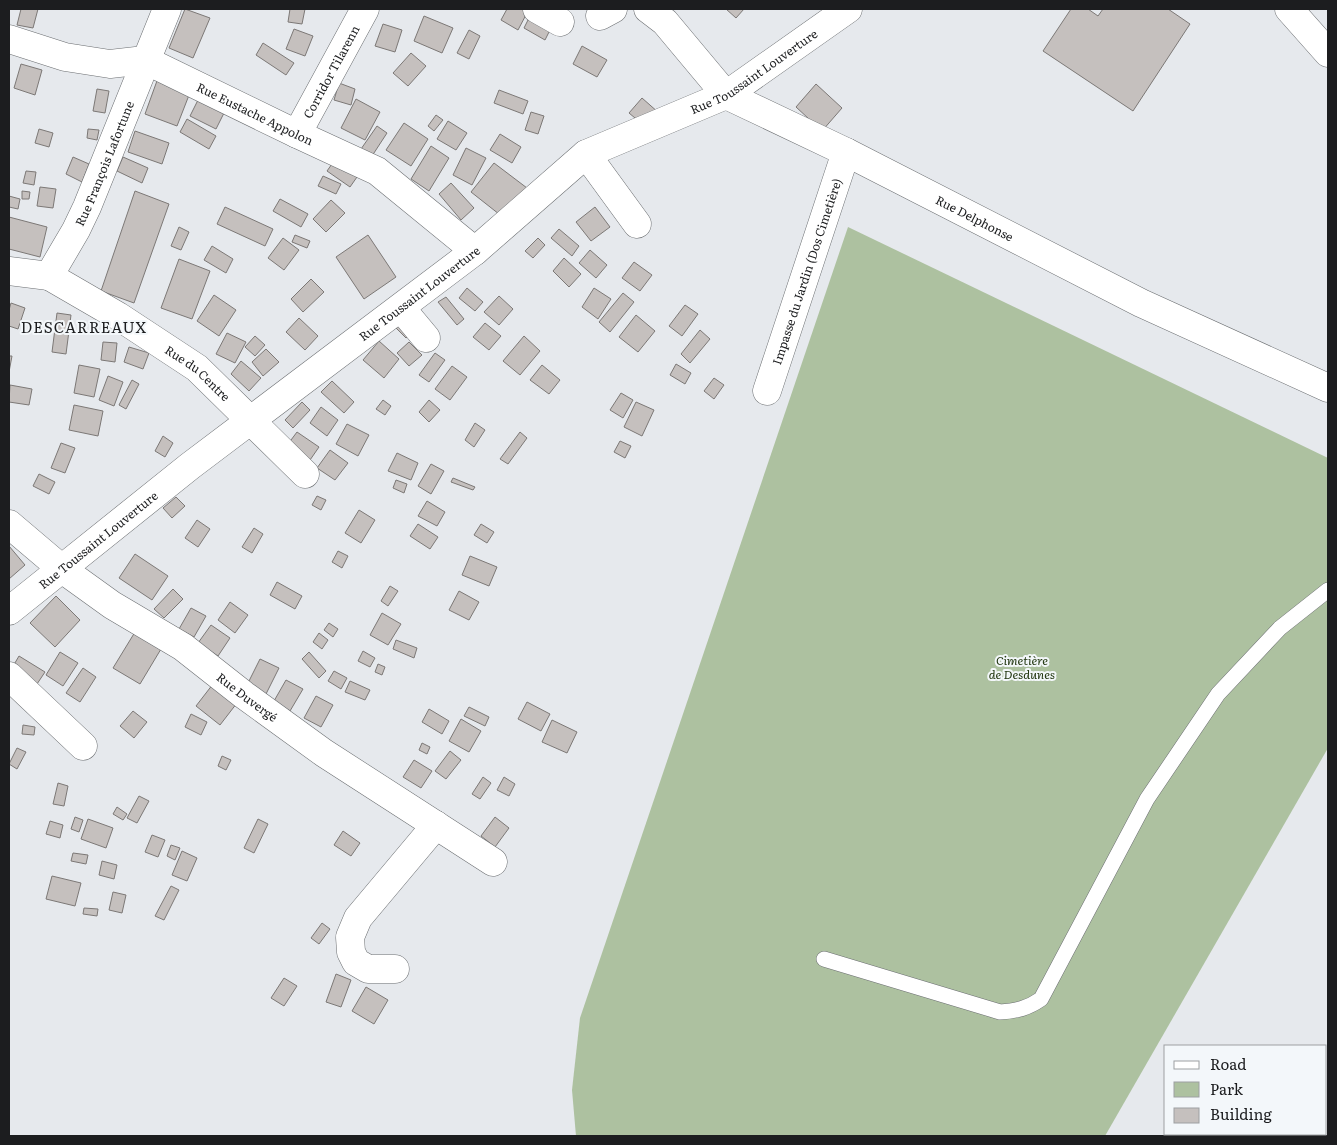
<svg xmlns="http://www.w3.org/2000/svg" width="1337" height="1145" font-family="Literata,serif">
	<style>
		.green { fill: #adc1a0 }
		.building { fill: #c5c0be; stroke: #7c7876 }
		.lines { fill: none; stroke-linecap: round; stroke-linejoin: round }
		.lane-casing { stroke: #6b6e71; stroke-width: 16 }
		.street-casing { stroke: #6b6e71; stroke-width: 29 }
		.lane { stroke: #fff; stroke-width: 15 }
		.street { stroke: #fff; stroke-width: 28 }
		.labels { text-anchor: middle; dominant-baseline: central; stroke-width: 4; stroke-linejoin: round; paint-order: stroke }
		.street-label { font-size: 12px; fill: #1c1d1f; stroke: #f3f7fa }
		.park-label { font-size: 12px; font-style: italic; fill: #20350e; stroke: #f3f7fa }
		.quarter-label { font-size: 15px; letter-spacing: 1px; fill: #1c1d1f; stroke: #f3f7fa }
	</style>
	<rect width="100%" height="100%" fill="#e6e9ed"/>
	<path class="green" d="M848 227 1328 458V748L1105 1136H576L572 1090 580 1018Z"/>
	<path class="building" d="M21 9H38L33 28 17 25Z
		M185 9 210 18 193 58 169 48Z
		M290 9H305L302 24 288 22Z
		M507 9H524L528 11 518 30 501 20Z
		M726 9H744L736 18Z
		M1071 9H1088L1098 16 1103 9H1168L1190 24 1133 111 1043 51Z
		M531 14 552 26 545 40 524 28Z
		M424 16 453 28 442 53 414 41Z
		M383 24 402 30 395 52 375 46Z
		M294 29 313 36 305 56 286 49Z
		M469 30 480 36 469 59 457 53Z
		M263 43 294 63 286 75 256 55Z
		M582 46 607 60 597 77 573 64Z
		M411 53 426 66 408 86 393 73Z
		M21 64 42 70 35 95 14 88Z
		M158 78 191 90 177 126 145 114Z
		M339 83 355 89 351 105 334 100Z
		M816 84 842 108 822 131 796 107Z
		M97 89 109 91 105 113 93 111Z
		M499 90 528 101 523 114 494 103Z
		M642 98 659 113 647 128 629 113Z
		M356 99 380 112 365 140 341 128Z
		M198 100 224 113 216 129 190 116Z
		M531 112 544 116 538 134 525 130Z
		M436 115 443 120 434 131 428 126Z
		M187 119 216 136 209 149 180 132Z
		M448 121 467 133 456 150 437 139Z
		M404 123 428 139 411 166 386 150Z
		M377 126 387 133 372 156 361 149Z
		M39 129 53 133 49 147 35 143Z
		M88 129 99 130 97 140 87 138Z
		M135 131 169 143 162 164 128 152Z
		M500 134 521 147 512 163 490 150Z
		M431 146 449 158 429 191 411 179Z
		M466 148 486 158 472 185 453 175Z
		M73 157 89 164 82 182 66 174Z
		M123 157 148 168 142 183 117 171Z
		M334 161 357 177 350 187 327 171Z
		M494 163 527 188 504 218 471 192Z
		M26 171 36 172 34 185 23 183Z
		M323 176 341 184 336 194 318 186Z
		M451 183 474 208 461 220 439 194Z
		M40 187 56 189 53 208 37 206Z
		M22 191 30 192 29 199H22Z
		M135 191 169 204 134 303 101 291Z
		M9 196 20 199 18 209 9 207Z
		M280 199 308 214 301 227 273 211Z
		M331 200 345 213 326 232 313 219Z
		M225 207 273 229 265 246 217 224Z
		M595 207 610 227 591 241 576 222Z
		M9 217 47 227 40 257 9 249Z
		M179 227 189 232 181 250 171 246Z
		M559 229 579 246 572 256 551 238Z
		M295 235 310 241 307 248 292 242Z
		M368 235 396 277 364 299 336 257Z
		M283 238 299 250 284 270 268 258Z
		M538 238 545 245 533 258 525 251Z
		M212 246 233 259 226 273 204 260Z
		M590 250 607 265 596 278 579 263Z
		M564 258 581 274 569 287 553 271Z
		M179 259 210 271 192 319 161 308Z
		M634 262 652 275 640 291 622 278Z
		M311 279 324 292 303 312 291 299Z
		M467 288 483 302 475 311 459 298Z
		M594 288 611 299 598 319 582 307Z
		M623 293 634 302 610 332 599 322Z
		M214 295 236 310 219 336 197 321Z
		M499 296 513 309 499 325 484 312Z
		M446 297 464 319 457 325 438 302Z
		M11 303 25 308 18 329 9 326V310Z
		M685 305 698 314 682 336 669 326Z
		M57 313 71 315 66 354 52 352Z
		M636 315 655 331 638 352 619 337Z
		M299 318 318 336 305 350 286 332Z
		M404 320 414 331 406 338 396 328Z
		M485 323 501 336 489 350 473 337Z
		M700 330 710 339 690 363 681 354Z
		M227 333 246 342 235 363 216 354Z
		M255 336 265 345 255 356 245 347Z
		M524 336 540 351 520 375 503 361Z
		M379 341 399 359 384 378 363 360Z
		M103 342 117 343 115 362 101 360Z
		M409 342 422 355 409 366 397 353Z
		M129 347 149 353 143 369 124 362Z
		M266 349 279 362 263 376 252 362Z
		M435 353 445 360 429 382 419 375Z
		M9 356H12L9 372Z
		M241 361 261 378 249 391 231 374Z
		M676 364 691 373 685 384 670 375Z
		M79 365 100 369 94 397 74 393Z
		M542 365 560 380 549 394 530 380Z
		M452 366 467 377 450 400 435 389Z
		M108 376 123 382 114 406 99 400Z
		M714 378 724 385 714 399 704 391Z
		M132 380 139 384 126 409 119 405Z
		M332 381 354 402 344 413 321 392Z
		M10 385 32 389 29 405 9 402Z
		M621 393 633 400 623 418 610 410Z
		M383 400 391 406 385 415 376 409Z
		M429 400 440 410 429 422 419 412Z
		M302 402 310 410 293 428 285 420Z
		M636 402 654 410 642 436 624 427Z
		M74 405 103 411 98 436 69 430Z
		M321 407 338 420 327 436 310 423Z
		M475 423 485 430 474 447 465 440Z
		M347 424 369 435 358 456 336 444Z
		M297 432 319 447 310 460 288 444Z
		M520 432 527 438 508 464 500 459Z
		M163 436 173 443 165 457 155 451Z
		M620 441 631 446 625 458 614 452Z
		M61 443 75 448 65 473 51 468Z
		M330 450 348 463 335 480 317 468Z
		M397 453 418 463 411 480 388 471Z
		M431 464 444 471 431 494 418 486Z
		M39 474 55 482 49 494 33 486Z
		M453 478 475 487 473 490 451 482Z
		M396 480 407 484 404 493 393 488Z
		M317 496 326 500 321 510 312 505Z
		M176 497 185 506 172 518 163 508Z
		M427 501 445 512 437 526 418 516Z
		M359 510 375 520 361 543 345 533Z
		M197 520 210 529 198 547 185 538Z
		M418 524 438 537 430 549 410 536Z
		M481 524 494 532 487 543 474 535Z
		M254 528 263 534 252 553 242 547Z
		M9 546 25 565 9 579Z
		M338 551 348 556 342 568 332 562Z
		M135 554 168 576 152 600 119 578Z
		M470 556 497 567 489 586 462 575Z
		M277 582 302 596 295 609 270 595Z
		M390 586 398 591 388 606 381 601Z
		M173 589 183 599 164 618 154 609Z
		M459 591 479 602 469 620 449 610Z
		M56 596 80 620 55 647 30 623Z
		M230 602 248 615 235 633 218 620Z
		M191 608 206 616 194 637 179 629Z
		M382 613 401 624 388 645 370 635Z
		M329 623 338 629 333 637 324 630Z
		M211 625 230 638 218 656 198 643Z
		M135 632 161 649 140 684 113 668Z
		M319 633 328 640 322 649 313 642Z
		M396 640 417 648 414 658 393 649Z
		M363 651 375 658 370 667 358 661Z
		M60 652 78 663 63 686 46 675Z
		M309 652 326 671 319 678 302 659Z
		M19 656 45 672 37 684 12 668Z
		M260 659 279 668 266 694 247 685Z
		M378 664 385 667 382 675 375 672Z
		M83 668 96 677 80 702 66 693Z
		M334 671 347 678 341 689 328 681Z
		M286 680 303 689 290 711 274 701Z
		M350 681 370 690 365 700 345 692Z
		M213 684 237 703 220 725 196 706Z
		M316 696 333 705 321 727 304 718Z
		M527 702 550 714 541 731 518 719Z
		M469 707 489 717 485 726 464 716Z
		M429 709 449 721 442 734 422 722Z
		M133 711 147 722 134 738 120 726Z
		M191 714 207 722 201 735 185 727Z
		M461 719 481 731 469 752 449 741Z
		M552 720 577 732 567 753 542 742Z
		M23 725 35 727 34 735 22 734Z
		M422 743 430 747 427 754 419 750Z
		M17 748 26 752 17 769 9 764Z
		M450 751 461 760 446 779 435 771Z
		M222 756 231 760 226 770 218 766Z
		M414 760 432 771 421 788 403 777Z
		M483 777 491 783 480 799 472 794Z
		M504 777 515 784 509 796 497 790Z
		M58 783 68 786 64 806 53 804Z
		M139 796 149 801 137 823 127 818Z
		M117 807 127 814 123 820 113 814Z
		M75 817 83 820 79 832 71 829Z
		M495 817 509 828 495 847 481 836Z
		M88 819 113 828 106 848 81 839Z
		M258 819 268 824 254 853 244 848Z
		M50 821 63 825 60 838 46 834Z
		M343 831 360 843 351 856 334 845Z
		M152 835 165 840 158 857 145 852Z
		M171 845 180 848 175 860 167 856Z
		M182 851 197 858 187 881 172 875Z
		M73 853 88 855 86 864 71 861Z
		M102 861 117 865 114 879 99 875Z
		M52 876 81 883 75 906 46 899Z
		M171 886 179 890 164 920 155 916Z
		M113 892 126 895 122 913 109 910Z
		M84 908 98 909 97 916 83 914Z
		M322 923 330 929 319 944 311 938Z
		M336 974 351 980 341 1007 326 1002Z
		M284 978 297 986 284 1006 271 998Z
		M366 987 388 1000 374 1024 352 1011Z"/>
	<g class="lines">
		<g class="lane-casing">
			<path id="lane" d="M824 959 1000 1012C1017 1011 1028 1008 1041 999L1147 799 1218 694 1280 628 1328 590"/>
		</g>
		<g class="street-casing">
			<g id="street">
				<path d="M537 9 560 22"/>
				<path id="s1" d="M648 9 665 22 726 95 846 152 1141 303 1328 388"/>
				<path d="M1289 9 1328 53"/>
				<path d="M600 16 613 9"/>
				<path id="s2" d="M9 39 65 57 110 64 145 60 297 134 377 171 475 251"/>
				<path id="s3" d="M297 134 365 9"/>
				<path d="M586 154 637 224"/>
				<path id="s4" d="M9 271 49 276 76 230 87 207 167 9"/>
				<path id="s5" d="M49 276 118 316 197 368 305 474"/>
				<path d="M401 308 426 338"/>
				<path id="s6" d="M767 391 846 152"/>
				<path id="s7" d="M9 524 62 569 112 605 183 647 244 695 324 753 493 862"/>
				<path id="s8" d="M9 611 190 466 475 251 586 154 726 95 848 9"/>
				<path d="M9 676 83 746"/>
				<path d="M395 969H368L356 962 351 952 350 937 358 918 436 825"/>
			</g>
		</g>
		<use href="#lane" class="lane"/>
		<use href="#street" class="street"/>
	</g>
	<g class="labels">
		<g class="street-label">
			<text stroke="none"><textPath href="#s8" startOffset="924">Rue Toussaint Louverture</textPath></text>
			<text stroke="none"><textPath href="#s3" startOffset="71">Corridor Tilarenn</textPath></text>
			<text stroke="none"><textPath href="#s2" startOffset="262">Rue Eustache Appolon</textPath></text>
			<text stroke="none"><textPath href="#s4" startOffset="166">Rue François Lafortune</textPath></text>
			<text stroke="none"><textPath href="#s1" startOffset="394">Rue Delphonse</textPath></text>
			<text stroke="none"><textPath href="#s6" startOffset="126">Impasse du Jardin (Dos Cimetière)</textPath></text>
			<text stroke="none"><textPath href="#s8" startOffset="519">Rue Toussaint Louverture</textPath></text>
			<text stroke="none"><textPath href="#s5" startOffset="178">Rue du Centre</textPath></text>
			<text stroke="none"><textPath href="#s8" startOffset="114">Rue Toussaint Louverture</textPath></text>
			<text stroke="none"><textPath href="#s7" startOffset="295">Rue Duvergé</textPath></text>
		</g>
		<g class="park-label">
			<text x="1022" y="660">Cimetière<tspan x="1022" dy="14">de Desdunes</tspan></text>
		</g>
		<g class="quarter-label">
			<text x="84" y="326">DESCARREAUX</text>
		</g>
	</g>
	<rect width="1337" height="1145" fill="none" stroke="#1c1d1f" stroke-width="20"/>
	<rect x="1164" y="1045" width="162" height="90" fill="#f3f7fa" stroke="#9da0a2"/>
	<rect x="1174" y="1061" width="25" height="8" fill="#ffffff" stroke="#9da0a2"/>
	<text x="1210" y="1070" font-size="15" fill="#1c1d1f">Road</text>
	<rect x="1174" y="1082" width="25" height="15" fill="#adc1a0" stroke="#9da0a2"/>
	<text x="1210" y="1095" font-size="15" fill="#1c1d1f">Park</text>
	<rect x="1174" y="1108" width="25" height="15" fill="#c5c0be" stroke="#9da0a2"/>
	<text x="1210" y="1120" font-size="15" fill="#1c1d1f">Building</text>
</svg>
